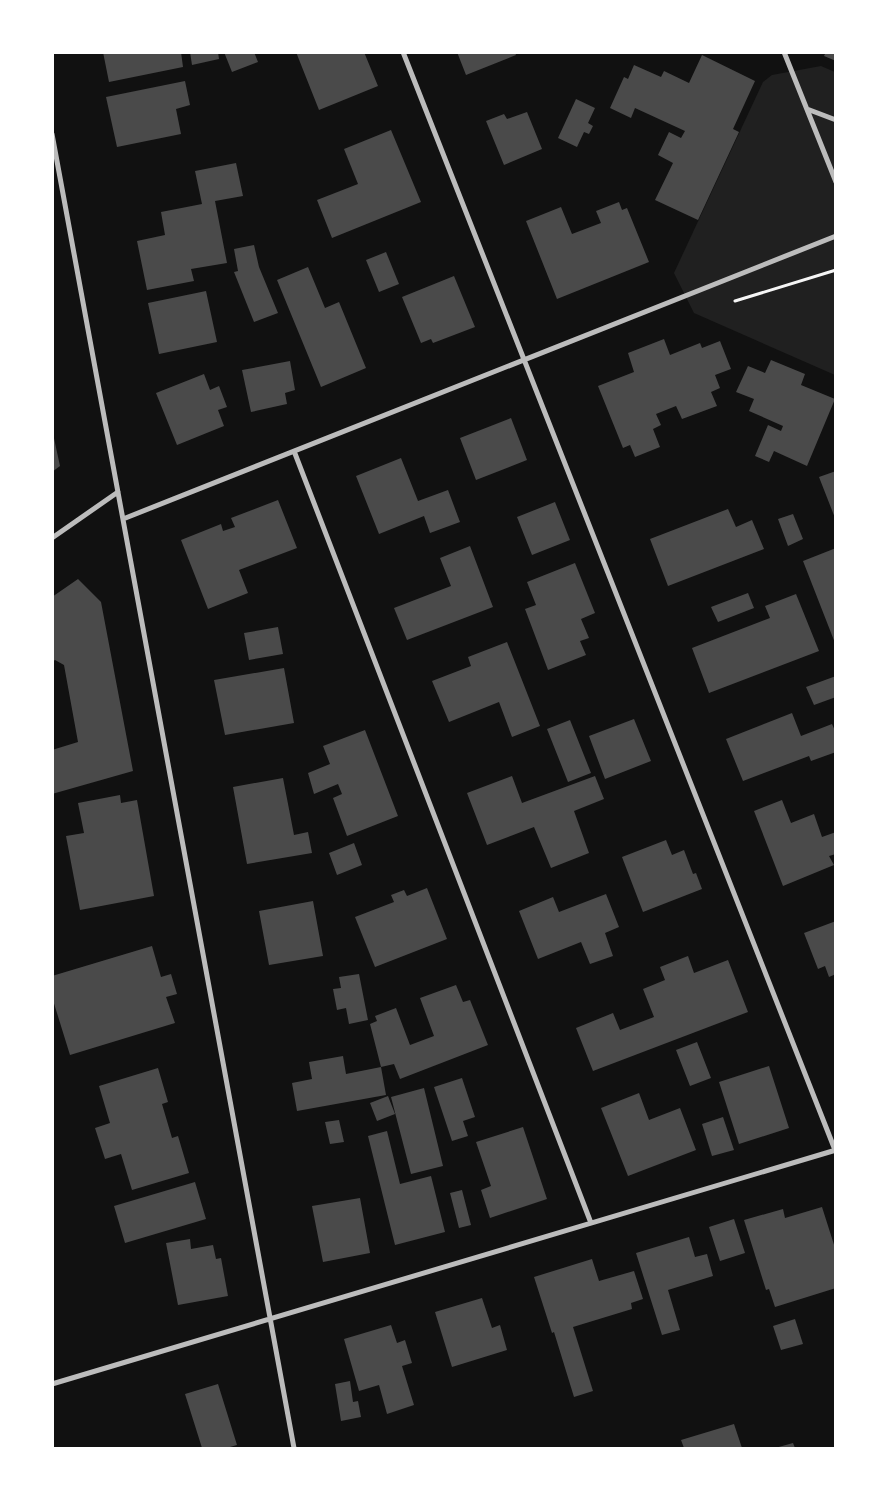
<svg xmlns="http://www.w3.org/2000/svg" width="888" height="1501" font-family="'Source Sans 3',sans-serif">
	<style>
		.green { fill: #202020 }
		.building { fill: #4a4a4a }
		.lines { fill: none; stroke-linecap: round; stroke-linejoin: round }
		.path { stroke: #f5f5f5; stroke-width: 3 }
		.minor { stroke: #bcbcbc; stroke-width: 5 }
	</style>
	<rect width="100%" height="100%" fill="#111"/>
	<path class="green" d="M821 66 835 72V375L694 313 674 273 763 82 772 75Z"/>
	<path class="building" d="M103 52H181L183 67 109 82Z
		M190 52H218L219 59 192 65Z
		M224 52H254L258 62 232 72Z
		M296 52H364L378 86 319 110Z
		M457 52H515L516 55 466 75Z
		M826 52H836V61L824 56Z
		M702 55 755 81 733 129 739 132 698 220 655 200 673 163 658 155 669 132 681 138 685 131 635 108 631 118 610 108 624 77 628 79 634 65 661 77 664 71 689 83Z
		M185 81 190 105 176 109 181 134 117 147 106 97Z
		M576 99 595 108 588 123 593 126 589 134 584 132 577 147 558 138Z
		M527 112 542 149 504 165 486 121 504 114 507 119Z
		M391 130 421 202 332 238 317 200 358 184 344 149Z
		M236 163 243 196 215 201 227 263 191 269 194 281 147 290 137 241 165 235 161 212 202 204 195 171Z
		M619 202 622 210 627 208 649 262 557 299 526 221 561 207 572 234 601 223 596 211Z
		M254 245 259 267 278 313 254 322 234 272 238 271 234 249Z
		M386 252 399 284 379 292 366 260Z
		M308 267 325 308 339 302 366 368 321 387 277 280Z
		M454 276 475 327 433 343 431 339 421 343 402 297Z
		M206 291 217 342 159 354 148 303Z
		M664 339 670 355 700 343 702 348 720 341 731 369 715 375 720 388 711 392 717 406 682 419 676 406 656 414 661 425 653 429 660 447 635 457 630 445 623 448 598 386 634 372 628 353Z
		M771 360 805 374 801 385 835 399 807 466 774 451 769 462 755 456 768 425 781 431 783 426 749 411 754 399 736 392 748 366 765 373Z
		M290 361 295 390 285 393 287 404 251 412 242 370Z
		M204 374 210 390 219 386 227 407 218 410 224 426 177 445 156 393Z
		M511 418 527 460 476 480 460 438Z
		M52 429 60 466 52 472Z
		M401 458 418 501 448 490 460 522 430 533 424 516 379 534 356 476Z
		M836 471V518H835L819 477Z
		M278 500 297 548 239 570 248 593 208 609 181 540 221 524 223 531 235 527 231 518Z
		M555 502 570 540 532 555 517 517Z
		M728 509 736 527 752 520 764 549 668 586 650 539Z
		M793 514 803 539 788 546 778 519Z
		M470 546 493 607 407 640 394 608 451 586 440 558Z
		M836 548V643H835L803 561Z
		M575 563 595 613 581 619 589 638 580 641 586 655 548 670 525 609 536 605 527 582Z
		M78 579 101 602 133 771 52 794V750L78 742 64 665 55 660 52 662V597Z
		M748 593 754 608 718 622 711 607Z
		M796 594 819 651 709 693 692 648 770 618 765 606Z
		M278 627 283 654 249 660 244 633Z
		M507 642 540 726 512 737 499 702 449 722 432 681 471 666 468 657Z
		M284 668 294 723 225 735 214 680Z
		M836 676V697L814 705 806 687Z
		M792 713 801 736 832 724 836 733V752L811 761 809 756 743 781 726 739Z
		M634 719 651 761 605 779 589 736Z
		M570 720 591 773 568 782 547 729Z
		M365 730 398 816 347 836 333 798 342 794 338 784 314 794 308 773 330 764 323 746Z
		M512 776 522 803 595 776 604 799 574 811 589 853 551 868 534 827 487 845 467 793Z
		M283 778 294 835 308 832 312 853 247 864 233 787Z
		M120 795 121 803 137 800 154 896 80 910 66 836 84 833 78 803Z
		M782 800 791 823 814 814 822 837 836 832V854L829 856 834 865 783 886 754 811Z
		M666 840 672 855 684 850 693 874 696 873 702 889 643 912 622 857Z
		M354 843 362 865 337 875 329 853Z
		M427 888 447 939 375 967 355 917 394 902 391 895 404 890 407 896Z
		M606 894 619 927 605 933 613 956 590 964 581 942 538 959 519 911 553 897 559 912Z
		M313 901 323 956 269 965 259 911Z
		M836 921V974L829 977 825 966 818 969 804 933Z
		M152 946 161 977 171 974 177 994 166 997 175 1023 70 1055 52 997V976Z
		M688 956 694 973 728 960 748 1012 593 1071 576 1028 613 1013 620 1030 654 1017 643 989 665 980 660 967Z
		M359 974 368 1020 349 1024 346 1008 337 1010 333 989 341 988 339 977Z
		M456 985 463 1002 470 1000 488 1045 400 1079 394 1064 381 1067 370 1024 377 1021 375 1016 396 1008 410 1045 434 1036 420 998Z
		M697 1042 711 1078 690 1086 676 1050Z
		M343 1056 346 1074 381 1067 386 1095 297 1111 292 1083 312 1079 309 1062Z
		M769 1066 789 1128 739 1144 719 1082Z
		M158 1068 168 1102 162 1104 172 1138 178 1136 189 1173 132 1190 121 1154 105 1159 95 1128 110 1123 99 1086Z
		M462 1078 475 1117 463 1121 468 1136 452 1141 434 1087Z
		M424 1088 443 1166 411 1174 391 1097Z
		M639 1093 649 1120 680 1108 696 1150 628 1176 601 1108Z
		M388 1096 395 1114 377 1121 370 1103Z
		M723 1117 734 1150 712 1156 702 1124Z
		M339 1120 344 1142 330 1144 325 1122Z
		M523 1127 547 1199 490 1218 481 1190 491 1186 476 1142Z
		M387 1131 400 1184 431 1176 445 1232 395 1245 368 1136Z
		M195 1182 206 1219 125 1243 114 1206Z
		M462 1190 471 1225 459 1228 450 1193Z
		M360 1198 370 1253 323 1262 312 1206Z
		M822 1207 836 1251V1288L775 1307 769 1289 766 1290 744 1220 783 1209 785 1218Z
		M734 1219 745 1253 720 1261 709 1227Z
		M689 1237 695 1257 707 1254 713 1276 668 1290 680 1330 662 1335 636 1253Z
		M190 1239 191 1249 213 1245 216 1259 221 1258 228 1296 178 1305 166 1243Z
		M592 1259 599 1281 634 1271 643 1299 631 1303 632 1309 573 1327 593 1391 574 1397 554 1332 552 1333 534 1277Z
		M482 1298 492 1328 500 1325 507 1350 452 1367 435 1312Z
		M795 1319 803 1344 781 1350 773 1326Z
		M391 1325 397 1343 405 1340 412 1363 402 1366 414 1405 387 1414 379 1385 359 1391 344 1339Z
		M350 1381 353 1402 358 1401 361 1417 341 1421 335 1384Z
		M218 1384 237 1445 230 1447V1448H202L185 1394Z
		M734 1424 742 1448H684L681 1440Z
		M793 1443 795 1448H775Z"/>
	<g class="lines">
		<path class="path" d="M735 301 836 270"/>
		<path class="minor" d="M403 52 835 1150
			M784 52 836 182
			M807 109 836 120
			M52 134 294 1448
			M294 451 591 1223
			M123 519 836 236
			M52 538 118 492
			M52 1384 836 1150"/>
	</g>
	<rect width="888" height="1501" fill="none" stroke="#ffffff" stroke-width="108"/>
</svg>
